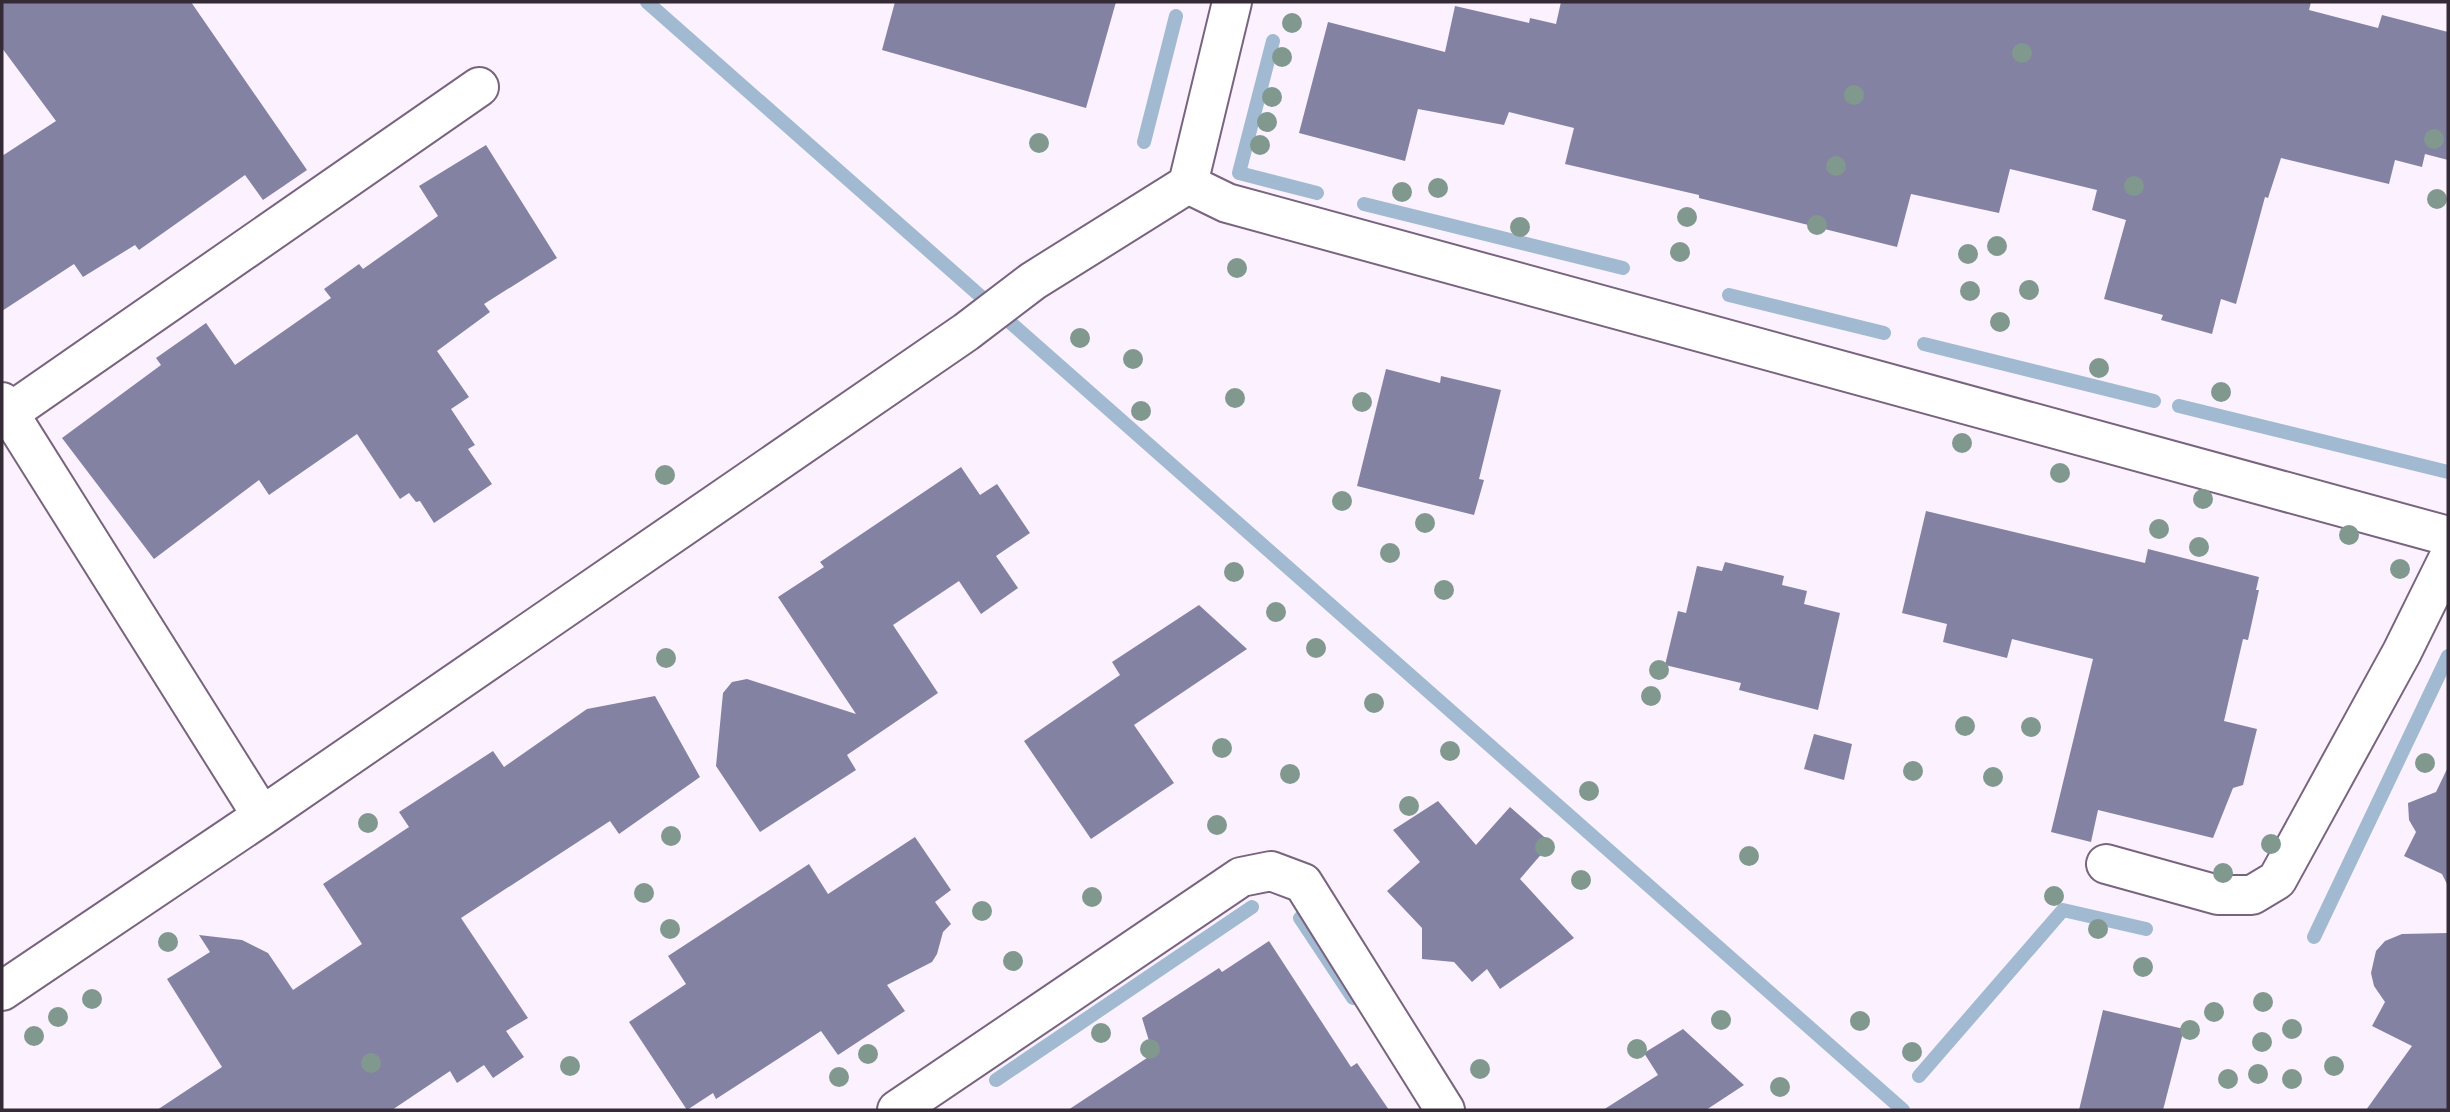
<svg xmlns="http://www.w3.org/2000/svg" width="2450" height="1112" font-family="'DejaVu Sans',sans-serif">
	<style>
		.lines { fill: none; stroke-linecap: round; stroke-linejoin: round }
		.stream { stroke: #a1bad1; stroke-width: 14 }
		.building { fill: #8382a3 }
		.minor-casing { stroke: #79647f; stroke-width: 42 }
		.minor { stroke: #fff; stroke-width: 38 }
		.tree { fill: #81988e }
	</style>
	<rect width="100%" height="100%" fill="#fcf2ff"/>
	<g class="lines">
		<path class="stream" d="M647 2 1903 1110
			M1273 41 1239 173 1317 193
			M1144 142 1176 16
			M1364 204 1623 268
			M1729 295 1884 333
			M1924 344 2154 401
			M2179 406 2448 472
			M1300 918 1353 998
			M2314 937 2448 656
			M1919 1076 2063 910 2146 929
			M996 1080 1252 907"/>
	</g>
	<path class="building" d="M2 2H191L307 170 263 200 245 175 139 250 135 245 83 277 74 264 2 311V156L56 121 2 48Z
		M895 2H1116L1086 108 882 50Z
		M1561 2H2311L2309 10 2378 28 2382 15 2448 32V160L2425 154 2422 167 2395 160 2389 184 2281 158 2268 198 2265 197 2236 304 2221 299 2212 334 2161 320 2163 315 2104 299 2126 220 2092 210 2097 190 2010 169 1999 213 1911 194 1897 247 1699 198V195L1565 164 1574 128 1509 112 1504 125 1418 109 1405 161 1299 133 1328 22 1445 52 1455 6 1529 23 1530 18 1556 24Z
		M486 145 557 258 484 304 490 312 437 351 469 397 451 409 475 445 468 449 492 484 434 523 420 501 416 502 409 493 400 499 357 434 269 495 259 480 154 559 62 438 161 365 156 358 206 323 235 365 331 298 324 289 359 264 363 269 438 216 419 186Z
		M1386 369 1440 383 1441 376 1501 390 1479 479 1484 480 1474 515 1357 486Z
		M961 467 980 495 997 484 1030 533 996 556 1018 588 981 614 959 581 893 625 938 693 847 755 856 770 760 832 716 766 723 693 732 682 747 679 856 714 778 597 824 567 820 562Z
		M1926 511 2145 563 2148 549 2259 577 2256 590H2259L2248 640 2243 639 2224 721 2257 729 2243 785 2233 788 2213 838 2098 810 2091 842 2051 832 2093 659 2012 639 2007 658 1943 642 1947 624 1902 613Z
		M1725 562 1784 576 1782 585 1807 591 1804 604 1840 613 1818 710 1739 690 1741 683 1665 665 1678 611 1686 613 1697 566 1722 571Z
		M1199 605 1247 649 1134 725 1174 783 1091 839 1024 741 1120 675 1112 662Z
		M655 696 700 777 619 834 610 821 461 918 528 1018 506 1031 524 1057 493 1078 484 1065 457 1083 450 1071 392 1110H157L222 1067 167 979 210 952 199 935 242 940 268 953 293 990 362 944 323 884 409 827 399 812 493 751 504 767 587 709Z
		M1814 734 1852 744 1844 780 1804 769Z
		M2448 767V886L2442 874 2404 856 2416 832 2409 820 2408 803 2436 792Z
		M1438 801 1476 845 1510 807 1551 843 1520 879 1574 938 1500 989 1487 969 1472 982 1454 962 1422 959V928L1387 891 1420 862 1393 830Z
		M915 837 951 890 935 902 951 924 943 932 937 954 932 962 887 985 905 1011 838 1055 821 1031 716 1099 713 1093 687 1110 629 1022 686 984 668 956 809 864 828 894Z
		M2448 933V1110H2366L2412 1046 2372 1026 2385 1002 2374 986 2371 973 2376 951 2385 941 2402 934Z
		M1269 941 1351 1067 1357 1063 1389 1110H1068L1153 1054 1142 1018 1219 968 1222 972Z
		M2103 1010 2184 1029 2163 1110H2079Z
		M1683 1029 1744 1085 1706 1110H1603L1658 1075 1644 1053Z"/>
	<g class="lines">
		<g class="minor-casing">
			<path id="minor" d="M1188 184 1227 203 2448 536
				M2 402 262 816
				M2 418 479 87
				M2106 864 2218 895H2252L2277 880 2402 652 2448 559
				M2 991 262 816 966 332 1033 281 1188 184 1232 2
				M897 1110 1241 877 1271 871 1303 883 1445 1110"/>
		</g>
		<use href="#minor" class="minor"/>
	</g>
	<g class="tree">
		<circle cx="1292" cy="23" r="10"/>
		<circle cx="2022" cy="53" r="10"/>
		<circle cx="1282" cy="57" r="10"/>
		<circle cx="1854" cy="95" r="10"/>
		<circle cx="1272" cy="97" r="10"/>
		<circle cx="1267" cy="122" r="10"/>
		<circle cx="2434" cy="139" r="10"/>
		<circle cx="1039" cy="143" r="10"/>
		<circle cx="1260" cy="145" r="10"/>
		<circle cx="1836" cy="166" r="10"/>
		<circle cx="2134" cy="186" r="10"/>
		<circle cx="1438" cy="188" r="10"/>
		<circle cx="1402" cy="192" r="10"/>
		<circle cx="2437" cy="199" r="10"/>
		<circle cx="1687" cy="217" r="10"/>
		<circle cx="1817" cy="225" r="10"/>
		<circle cx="1520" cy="227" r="10"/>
		<circle cx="1997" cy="246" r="10"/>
		<circle cx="1680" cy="252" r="10"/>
		<circle cx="1968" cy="254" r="10"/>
		<circle cx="1237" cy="268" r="10"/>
		<circle cx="2029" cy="290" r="10"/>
		<circle cx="1970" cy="291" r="10"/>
		<circle cx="2000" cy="322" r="10"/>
		<circle cx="1080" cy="338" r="10"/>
		<circle cx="1133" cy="359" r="10"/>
		<circle cx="2099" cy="368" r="10"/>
		<circle cx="2221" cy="392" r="10"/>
		<circle cx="1235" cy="398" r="10"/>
		<circle cx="1362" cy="402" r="10"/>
		<circle cx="1141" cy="411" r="10"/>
		<circle cx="1962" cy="443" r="10"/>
		<circle cx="2060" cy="473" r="10"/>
		<circle cx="665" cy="475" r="10"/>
		<circle cx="2203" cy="499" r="10"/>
		<circle cx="1342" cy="501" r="10"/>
		<circle cx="1425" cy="523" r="10"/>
		<circle cx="2159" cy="529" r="10"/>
		<circle cx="2349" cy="535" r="10"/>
		<circle cx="2199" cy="547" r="10"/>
		<circle cx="1390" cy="553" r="10"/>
		<circle cx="2400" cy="569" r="10"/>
		<circle cx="1234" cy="572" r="10"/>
		<circle cx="1444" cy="590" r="10"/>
		<circle cx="1276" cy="612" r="10"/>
		<circle cx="1316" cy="648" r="10"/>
		<circle cx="666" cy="658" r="10"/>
		<circle cx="1659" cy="670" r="10"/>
		<circle cx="1651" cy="696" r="10"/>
		<circle cx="1374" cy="703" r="10"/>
		<circle cx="1965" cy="726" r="10"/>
		<circle cx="2031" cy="727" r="10"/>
		<circle cx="1222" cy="748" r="10"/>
		<circle cx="1450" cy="751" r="10"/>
		<circle cx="2425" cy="763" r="10"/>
		<circle cx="1913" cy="771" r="10"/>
		<circle cx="1290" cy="774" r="10"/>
		<circle cx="1993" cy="777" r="10"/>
		<circle cx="1589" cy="791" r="10"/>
		<circle cx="1409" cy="806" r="10"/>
		<circle cx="368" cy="823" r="10"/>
		<circle cx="1217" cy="825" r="10"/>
		<circle cx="671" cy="836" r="10"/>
		<circle cx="2271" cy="844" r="10"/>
		<circle cx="1545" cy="847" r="10"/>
		<circle cx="1749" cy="856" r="10"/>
		<circle cx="2223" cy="873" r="10"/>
		<circle cx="1581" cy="880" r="10"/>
		<circle cx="644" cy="893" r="10"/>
		<circle cx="2054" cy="896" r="10"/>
		<circle cx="1092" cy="897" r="10"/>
		<circle cx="982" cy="911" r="10"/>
		<circle cx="670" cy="929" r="10"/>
		<circle cx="2098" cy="929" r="10"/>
		<circle cx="168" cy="942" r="10"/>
		<circle cx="1013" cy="961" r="10"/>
		<circle cx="2143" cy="967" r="10"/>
		<circle cx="92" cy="999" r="10"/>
		<circle cx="2263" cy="1002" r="10"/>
		<circle cx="2214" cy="1012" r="10"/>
		<circle cx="58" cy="1017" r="10"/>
		<circle cx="1721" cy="1020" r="10"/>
		<circle cx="1860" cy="1021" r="10"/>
		<circle cx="2292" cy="1029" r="10"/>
		<circle cx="2190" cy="1030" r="10"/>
		<circle cx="1101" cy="1033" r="10"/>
		<circle cx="34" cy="1036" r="10"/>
		<circle cx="2262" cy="1042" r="10"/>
		<circle cx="1150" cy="1049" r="10"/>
		<circle cx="1637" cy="1049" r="10"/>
		<circle cx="1912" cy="1052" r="10"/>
		<circle cx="868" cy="1054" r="10"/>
		<circle cx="371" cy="1063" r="10"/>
		<circle cx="570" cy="1066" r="10"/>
		<circle cx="2334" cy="1066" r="10"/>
		<circle cx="1480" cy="1069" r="10"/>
		<circle cx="2258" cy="1074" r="10"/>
		<circle cx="839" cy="1077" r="10"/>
		<circle cx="2228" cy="1079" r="10"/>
		<circle cx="2292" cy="1079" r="10"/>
		<circle cx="1780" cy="1087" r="10"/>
	</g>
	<rect width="2450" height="1112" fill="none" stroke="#342b36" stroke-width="7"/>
</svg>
